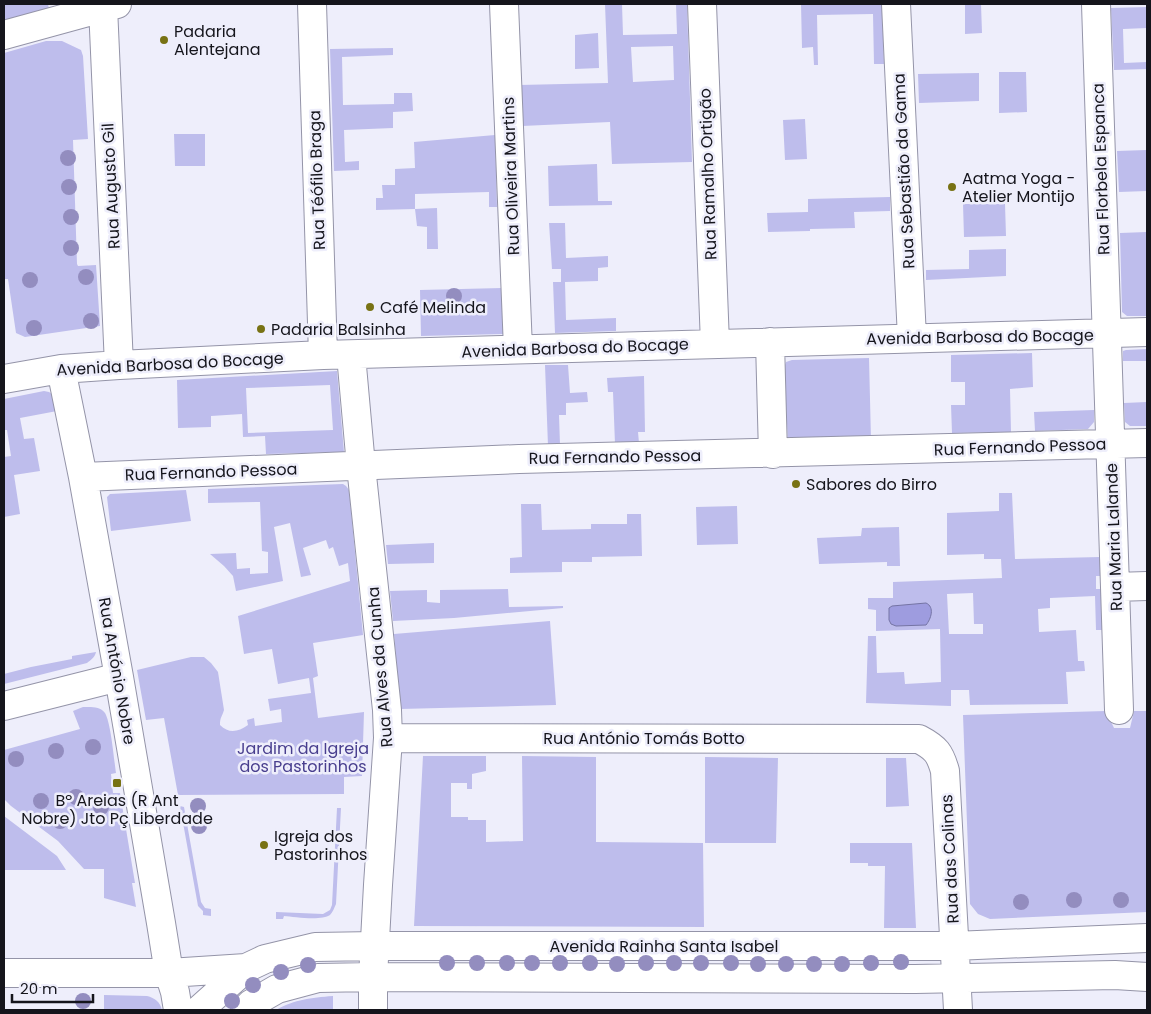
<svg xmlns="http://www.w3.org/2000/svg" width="1151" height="1014" font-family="Poppins,sans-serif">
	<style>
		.green { fill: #bebdec; fill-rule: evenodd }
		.water { fill: #9e9cdf; stroke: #7574a4 }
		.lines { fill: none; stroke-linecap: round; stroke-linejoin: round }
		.minor-casing { stroke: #9494a8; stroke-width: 30 }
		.minor { stroke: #fff; stroke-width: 28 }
		.tree { fill: #938dbf }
		.poi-dot { fill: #787214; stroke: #eeeefb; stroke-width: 2 }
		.labels { text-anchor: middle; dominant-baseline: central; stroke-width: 5; stroke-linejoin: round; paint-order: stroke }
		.poi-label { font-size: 16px; fill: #15151c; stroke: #eeeefb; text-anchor: start }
		.street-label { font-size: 16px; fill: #15151c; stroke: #eeeefb }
		.park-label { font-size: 16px; fill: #483e8e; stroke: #eeeefb }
	</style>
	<rect width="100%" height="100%" fill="#eeeefb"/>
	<path class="green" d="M4 4H48L49 9 4 22Z
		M605 4H622L623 35 677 34 676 4H687L692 162 612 164 610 122 522 126 519 85 608 83ZM673 46 674 80 633 82 631 47Z
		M801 4H882L884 64H874L873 14 817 15 818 65H814L813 47 802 48Z
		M965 4H981L982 33 965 34Z
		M1147 7V28L1123 29 1124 63 1147 62V69L1114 70 1111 8Z
		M598 33 599 68 575 69V35Z
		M46 41H62L81 50 83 56 88 139 73 140 77 264 78 266 96 265 100 326 25 337 16 333 8 279H4V53Z
		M393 48V55L342 57 343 105 394 104V93H412L413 111 393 112V128L344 130 345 162 359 161V170L334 171 330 49Z
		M999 72H1026L1027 112 999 113Z
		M979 73V101L919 103 918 74Z
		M805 119 807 159 785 160 783 120Z
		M174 134H205V166H175Z
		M495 135 497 207H489V192L415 194V209L437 208 438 249H427V227L417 226 415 209 376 210V198H383L382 185H395V169L415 168 414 142Z
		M1147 150V191L1119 192 1117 151Z
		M597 164 598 201H612V205L549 206 548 166Z
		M890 197V211L854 212 855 228 810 229V231L768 232 767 213 808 212V199Z
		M963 204H1005L1006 236 964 237Z
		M549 223H565L566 258 608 256V267L598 268V281L565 282 566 320 616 318V331L555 333 553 282H561V269H552Z
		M1147 232V316H1127L1122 312 1120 233Z
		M1006 249V276L926 280V270L969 269V250Z
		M502 288 503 334 421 336 420 290Z
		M1147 349V361H1123V351L1126 350Z
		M1032 353 1033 387 1010 389 1011 432 952 433 951 405H965V382H951V355Z
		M869 358 871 440 788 442 784 368 786 362 792 360Z
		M545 365H568L570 393 587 392 588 402 566 403V415H559L560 445 548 446Z
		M337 371 344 452 266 454 265 436 243 437 242 414 211 416V427L178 428 177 380ZM330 385 333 430 248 433 246 388Z
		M644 376 645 432H638L639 443 615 444 613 392H608L607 378Z
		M44 391 49 392 52 394 57 411 20 418 24 439 34 438 40 471 14 475 20 514 4 517V457L11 456 7 430H4V399Z
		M1147 402V426H1130L1125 422 1124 403Z
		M1094 410V422L1088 429 1035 431 1034 412Z
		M343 484 346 486 349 490 363 635 313 643 318 676 313 678 318 718 364 712 362 776 344 777V794L178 795 164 718 146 720 137 670 191 657H204L211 663 218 672 224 710C222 717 220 717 220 725 229 734 238 732 248 725L247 720 254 718 255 726 282 722 281 709 270 711 268 699 311 693 309 678 278 684 272 649 244 654 238 616 350 581 348 563 339 566 333 547 329 549 326 540 303 548 311 575 301 577 290 523 274 527 283 581 236 591 233 576 224 566 210 554 236 553 237 569 250 568V574L268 573V552L262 551 260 502 208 503V489Z
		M186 490 191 521 111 531 107 497 110 494Z
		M999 493H1012L1015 559 1100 557 1101 576H1096V589H1101L1103 630H1096L1095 596 1050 598V608L1038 609 1039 632 1076 630 1078 661H1084L1085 671 1066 672 1068 704 970 705 969 690H951V706L866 703 868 636H876L877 673 904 672 905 684 941 682 940 629 876 631V610L868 609V598H893V582L1002 578 1001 559H984V554L947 555V513L999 511ZM973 593 974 624H983V634H949L947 594Z
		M521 504H541L542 530 591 529V524H627V514H641L642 556 592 557V562H562V572L510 573V558L522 557Z
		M737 506 738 544 697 545 696 507Z
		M899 527 900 566H887V562L819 564 817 538 861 536 862 528Z
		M434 543V563L388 564 386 545Z
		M508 589 509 607 563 606V608L454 618 393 621 390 591 427 590V602L440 603V590Z
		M550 621 556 705 400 709 394 634Z
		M96 652C95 657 91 660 87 663L4 684V674L31 667 72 659V656Z
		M1146 702H1147V912L990 919 978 914 970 904 963 715 1106 711 1114 728H1130L1134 711H1146Z
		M83 707C91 707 100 706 105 713 111 723 114 760 116 773L111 774 113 793H120L135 883H132L136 907 104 898V869H84L58 841 11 806 4 799V750L80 729 73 711Z
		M423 756H486V771L472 774V789H467V783H451V817H468V820H486V842L523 841 522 756 596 757V842L703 843 704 927 414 926Z
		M705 757 778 758 776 843H705Z
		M886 758H906L909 806 886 807Z
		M180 806 184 807 201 902 205 908 211 909V916L203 915V911L198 906Z
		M337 808H341L336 904C334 908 333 912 330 915 322 921 294 917 284 916L283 919H276V912L323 914 330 910 332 905Z
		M4 816 57 856 66 870H4Z
		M850 843H912L916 928H884L885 866H868V863H850Z
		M104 995 147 996C155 998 160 1002 162 1010H104Z
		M333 996V1010H276C296 999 310 998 333 996Z"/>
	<path class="water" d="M926 603C935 607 931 619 926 625L896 626 891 624 889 620V608L892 606Z"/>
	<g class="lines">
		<g class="minor-casing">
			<path id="minor" d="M312 4 323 355
				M504 4 518 349
				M702 4 715 344
				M896 4 912 338
				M1096 4 1119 710
				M103 7 119 365
				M4 35 117 4
				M770 342 773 454
				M351 355 361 466 387 710 388 738 378 885 373 977V1010
				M61 369 83 477 119 677 161 923 169 973 175 992 178 1010
				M4 379 61 369 119 365 323 355 1147 332
				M83 477 519 459 1147 443
				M1115 587 1147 586
				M4 706 119 677
				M388 738 919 739C936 748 940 753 945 771L958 1010
				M4 973H169L246 968
				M199 1010 246 968 265 959 315 947 375 946H954L1147 938
				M245 1010 251 1004 277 989 318 978 373 977 915 979 1115 975 1147 977"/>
		</g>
		<use href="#minor" class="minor"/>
	</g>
	<g class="tree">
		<circle cx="68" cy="158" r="8"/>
		<circle cx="69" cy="187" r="8"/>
		<circle cx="71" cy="217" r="8"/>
		<circle cx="71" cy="248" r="8"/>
		<circle cx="86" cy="277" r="8"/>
		<circle cx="30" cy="280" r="8"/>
		<circle cx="454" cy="296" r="8"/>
		<circle cx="91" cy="321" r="8"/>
		<circle cx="34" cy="328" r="8"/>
		<circle cx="93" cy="747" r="8"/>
		<circle cx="56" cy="751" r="8"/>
		<circle cx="16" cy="759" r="8"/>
		<circle cx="76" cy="797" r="8"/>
		<circle cx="41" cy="801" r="8"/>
		<circle cx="198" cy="806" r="8"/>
		<circle cx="101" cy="807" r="8"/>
		<circle cx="60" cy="821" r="8"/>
		<circle cx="199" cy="826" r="8"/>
		<circle cx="1074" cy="900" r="8"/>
		<circle cx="1121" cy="900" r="8"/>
		<circle cx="1021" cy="902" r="8"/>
		<circle cx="901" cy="962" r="8"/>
		<circle cx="447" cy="963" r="8"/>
		<circle cx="477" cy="963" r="8"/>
		<circle cx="507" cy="963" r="8"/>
		<circle cx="532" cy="963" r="8"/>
		<circle cx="560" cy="963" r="8"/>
		<circle cx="590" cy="963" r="8"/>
		<circle cx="646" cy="963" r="8"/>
		<circle cx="674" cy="963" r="8"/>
		<circle cx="701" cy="963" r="8"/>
		<circle cx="731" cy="963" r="8"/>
		<circle cx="871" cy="963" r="8"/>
		<circle cx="617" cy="964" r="8"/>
		<circle cx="758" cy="964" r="8"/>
		<circle cx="786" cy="964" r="8"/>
		<circle cx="814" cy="964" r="8"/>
		<circle cx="842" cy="964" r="8"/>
		<circle cx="308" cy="965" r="8"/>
		<circle cx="281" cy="972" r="8"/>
		<circle cx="253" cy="985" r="8"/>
		<circle cx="83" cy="1001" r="8"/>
		<circle cx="232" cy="1001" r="8"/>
	</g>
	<g class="poi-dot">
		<circle cx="164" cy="40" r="5"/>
		<circle cx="952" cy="187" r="5"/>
		<circle cx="370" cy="307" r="5"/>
		<circle cx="261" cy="329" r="5"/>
		<circle cx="796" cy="484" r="5"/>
		<rect x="112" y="778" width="10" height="10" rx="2.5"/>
		<circle cx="264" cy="845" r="5"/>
	</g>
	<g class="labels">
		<g class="poi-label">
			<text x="174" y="31">Padaria<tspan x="174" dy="18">Alentejana</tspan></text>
			<text x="962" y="178">Aatma Yoga -<tspan x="962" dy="18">Atelier Montijo</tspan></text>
			<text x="380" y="307">Café Melinda</text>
			<text x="271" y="329">Padaria Balsinha</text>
			<text x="806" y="484">Sabores do Birro</text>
			<text x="117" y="800" text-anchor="middle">Bº Areias (R Ant<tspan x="117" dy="18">Nobre) Jto Pç Liberdade</tspan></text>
			<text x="274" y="836">Igreja dos<tspan x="274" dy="18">Pastorinhos</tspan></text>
		</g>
		<g class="street-label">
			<text transform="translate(1101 169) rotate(-92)">Rua Florbela Espanca</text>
			<text transform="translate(904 171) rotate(-93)">Rua Sebastião da Gama</text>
			<text transform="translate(708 174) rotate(-92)">Rua Ramalho Ortigão</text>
			<text transform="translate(511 176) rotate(-92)">Rua Oliveira Martins</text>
			<text transform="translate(317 180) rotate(-92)">Rua Téófilo Braga</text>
			<text transform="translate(111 186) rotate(-93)">Rua Augusto Gil</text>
			<text transform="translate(980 337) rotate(-1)">Avenida Barbosa do Bocage</text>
			<text transform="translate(575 348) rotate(-2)">Avenida Barbosa do Bocage</text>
			<text transform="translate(170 364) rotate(-3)">Avenida Barbosa do Bocage</text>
			<text transform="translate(1020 447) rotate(-2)">Rua Fernando Pessoa</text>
			<text transform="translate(615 457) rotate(-1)">Rua Fernando Pessoa</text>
			<text transform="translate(211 472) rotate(-2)">Rua Fernando Pessoa</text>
			<text transform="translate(1114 537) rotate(-92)">Rua Maria Lalande</text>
			<text transform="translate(380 667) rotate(-95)">Rua Alves da Cunha</text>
			<text transform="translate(117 671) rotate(80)">Rua António Nobre</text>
			<text x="644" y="738">Rua António Tomás Botto</text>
			<text transform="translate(950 859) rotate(-93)">Rua das Colinas</text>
			<text x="664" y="946">Avenida Rainha Santa Isabel</text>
		</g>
		<g class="park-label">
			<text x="303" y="748">Jardim da Igreja<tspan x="303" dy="18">dos Pastorinhos</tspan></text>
		</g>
	</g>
	<rect width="1151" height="1014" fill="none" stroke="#15151c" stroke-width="10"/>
	<path d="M12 994v8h81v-8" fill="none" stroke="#15151c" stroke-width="2.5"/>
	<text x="20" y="994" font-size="15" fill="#15151c" stroke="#eeeefb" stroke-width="4" paint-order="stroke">20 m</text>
</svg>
